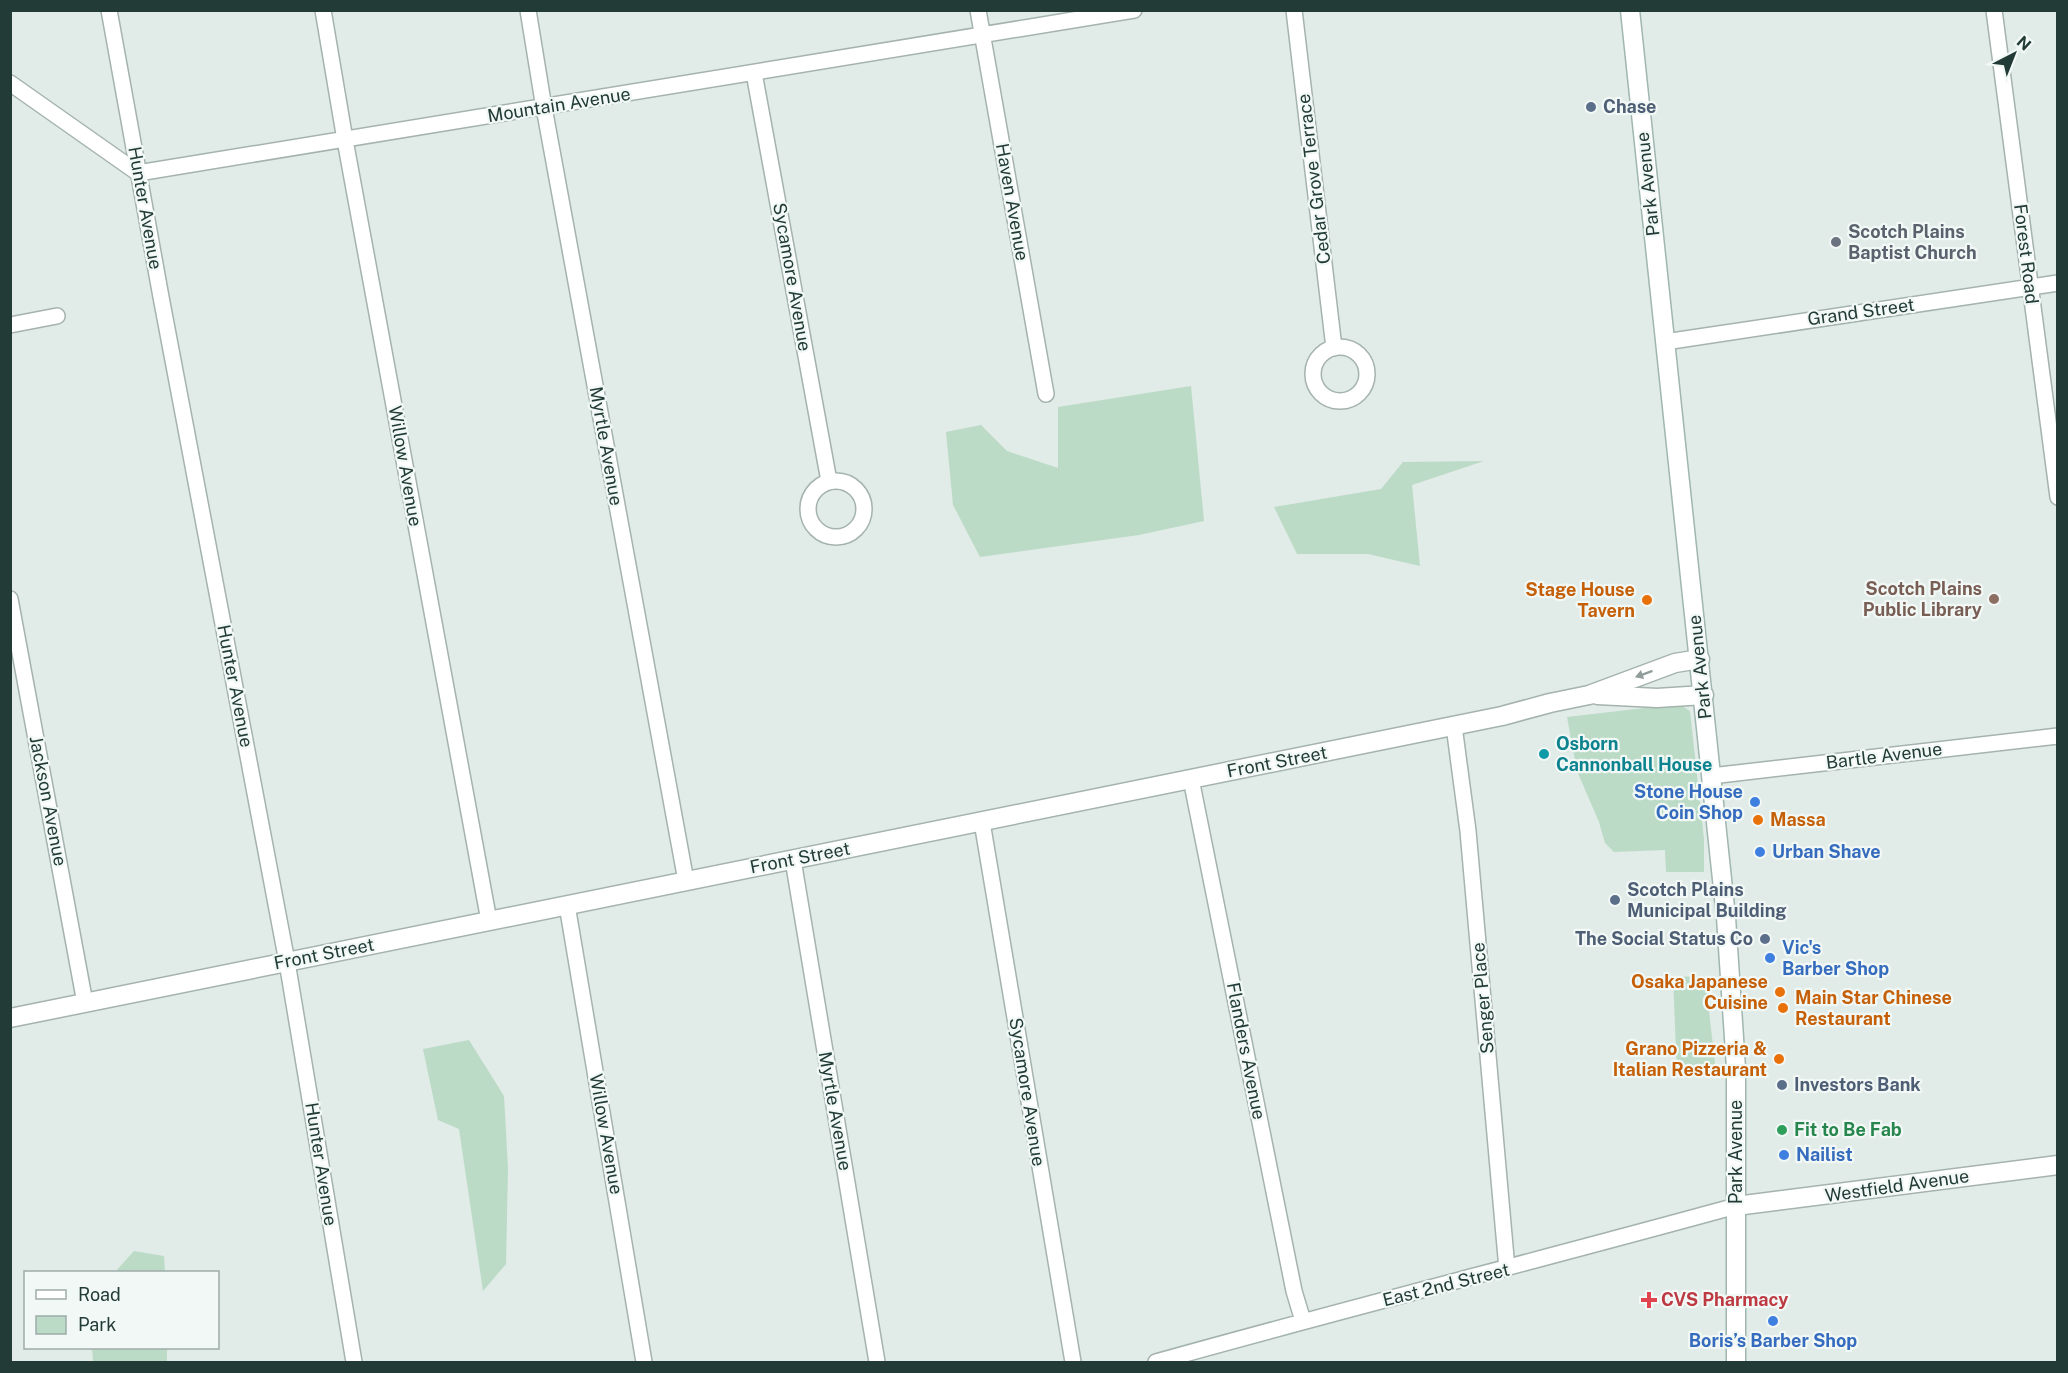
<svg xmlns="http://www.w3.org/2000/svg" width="2068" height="1373" viewBox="0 0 2068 1373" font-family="'Public Sans',sans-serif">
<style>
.green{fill:#bbdbc6}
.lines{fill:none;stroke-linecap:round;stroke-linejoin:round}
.minor-casing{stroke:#a4b3ae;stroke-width:18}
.tertiary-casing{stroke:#a4b3ae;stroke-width:21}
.secondary-casing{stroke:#a0b6b0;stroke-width:21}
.minor{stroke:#fff;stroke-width:15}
.tertiary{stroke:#fff;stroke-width:18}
.secondary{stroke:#fff;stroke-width:18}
.oneway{fill:#909d9a}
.service-dot{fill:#5c6f8a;stroke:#f1f8f5;stroke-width:2}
.worship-dot{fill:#6b7280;stroke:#f1f8f5;stroke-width:2}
.education-dot{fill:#8d6e63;stroke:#f1f8f5;stroke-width:2}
.food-dot{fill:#e8710a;stroke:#f1f8f5;stroke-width:2}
.culture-dot{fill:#0f9aa8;stroke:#f1f8f5;stroke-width:2}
.shop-dot{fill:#3f7fe0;stroke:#f1f8f5;stroke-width:2}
.leisure-dot{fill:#2e9e5b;stroke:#f1f8f5;stroke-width:2}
.health-dot{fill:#e0444e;stroke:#f1f8f5;stroke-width:2}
.labels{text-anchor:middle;stroke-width:4.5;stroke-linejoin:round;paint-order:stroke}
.street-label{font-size:18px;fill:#223b36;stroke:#f1f8f5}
.service-label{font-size:18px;font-weight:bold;fill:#4e5e75;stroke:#f1f8f5;text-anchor:start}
.worship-label{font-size:18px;font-weight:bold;fill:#5b616d;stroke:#f1f8f5;text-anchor:start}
.education-label{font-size:18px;font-weight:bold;fill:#785e54;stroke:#f1f8f5;text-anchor:end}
.food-label{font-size:18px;font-weight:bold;fill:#c56008;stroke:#f1f8f5;text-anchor:end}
.culture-label{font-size:18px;font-weight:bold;fill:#0d838f;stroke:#f1f8f5;text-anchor:start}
.shop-label{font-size:18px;font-weight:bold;fill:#366cbe;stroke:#f1f8f5;text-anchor:start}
.leisure-label{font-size:18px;font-weight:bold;fill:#27864d;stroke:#f1f8f5;text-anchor:start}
.health-label{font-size:18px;font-weight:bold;fill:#be3a42;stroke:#f1f8f5;text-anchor:start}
</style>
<rect width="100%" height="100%" fill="#e1ebe7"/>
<!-- green -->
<path class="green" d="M1191,386L1204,521L1139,535L980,557L953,505L946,432L981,425L1007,451L1058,468V407Z
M1484,461L1412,485L1420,566L1368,554H1297L1274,507L1381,489L1403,462Z
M1679,704L1690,711L1704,839V872H1666L1665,850L1614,852L1605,843L1599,822L1577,771L1567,717Z
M1705,976L1716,1072L1677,1074L1673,977Z
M469,1040L504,1096L508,1168L506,1264L483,1291L459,1129L438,1120L423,1049Z
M134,1251L164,1256L165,1272H115Z
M92,1348H167V1362H93Z"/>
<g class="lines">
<defs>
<path id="minor" d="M109,10L161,297L287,962L354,1362
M323,10L345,140L489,921
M528,10L543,102L686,881
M978,10L1046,394
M1294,10L1334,348
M1994,10L2058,497
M754,73L829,481
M10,83L138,173L1134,10
M10,325L57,316
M1665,342L2058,283
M1313 374a27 27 0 1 1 54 0a27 27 0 1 1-54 0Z
M808 509a28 28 0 1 1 56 0a28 28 0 1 1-56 0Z
M10,599L85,1003
M1454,726L1468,831L1507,1269
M1711,776L2058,736
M1191,779L1294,1291L1303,1321
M982,822L1073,1362
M793,860L877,1362
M567,905L644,1362
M1156,1362C1349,1308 1543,1259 1736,1206"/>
<path id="tertiary" d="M1597,695L1657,698L1704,695
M10,1018L1502,716L1550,703L1589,695L1675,663L1700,659
M1736,1206L2058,1165"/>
<path id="secondary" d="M1630,10L1726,917L1736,1068V1362"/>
</defs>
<!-- minor casing -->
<use href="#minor" class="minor-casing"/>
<!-- tertiary casing -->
<use href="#tertiary" class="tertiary-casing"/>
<!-- secondary casing -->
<use href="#secondary" class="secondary-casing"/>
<!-- minor -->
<use href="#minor" class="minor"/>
<!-- tertiary -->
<use href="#tertiary" class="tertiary"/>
<!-- secondary -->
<use href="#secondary" class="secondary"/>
</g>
<!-- one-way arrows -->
<defs><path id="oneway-solid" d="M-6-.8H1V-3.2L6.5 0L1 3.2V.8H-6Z" transform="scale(1.5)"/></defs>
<use class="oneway" href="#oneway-solid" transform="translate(1644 674) rotate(160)"/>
<!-- markers -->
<g class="service-dot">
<circle cx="1591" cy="107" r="6"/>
<circle cx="1615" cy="900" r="6"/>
<circle cx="1765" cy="939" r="6"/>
<circle cx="1782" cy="1085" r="6"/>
</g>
<circle class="worship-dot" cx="1836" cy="242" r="6"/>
<circle class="education-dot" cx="1994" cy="599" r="6"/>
<g class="food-dot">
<circle cx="1647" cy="600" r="6"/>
<circle cx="1758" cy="820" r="6"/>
<circle cx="1780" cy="992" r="6"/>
<circle cx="1783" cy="1008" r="6"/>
<circle cx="1779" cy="1059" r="6"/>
</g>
<circle class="culture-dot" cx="1544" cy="754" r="6"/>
<g class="shop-dot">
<circle cx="1755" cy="802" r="6"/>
<circle cx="1760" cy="852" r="6"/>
<circle cx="1770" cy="958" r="6"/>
<circle cx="1784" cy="1155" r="6"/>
<circle cx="1773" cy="1321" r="6"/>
</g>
<circle class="leisure-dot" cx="1782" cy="1130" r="6"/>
<path class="health-dot" d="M1646 1291h6v6h6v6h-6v6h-6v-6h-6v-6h6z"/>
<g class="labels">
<!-- street labels -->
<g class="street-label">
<text transform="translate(559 105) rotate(-9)" y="6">Mountain Avenue</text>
<text transform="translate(1314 179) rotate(-97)" y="6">Cedar Grove Terrace</text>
<text transform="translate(1648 184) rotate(-96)" y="6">Park Avenue</text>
<text transform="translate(1012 202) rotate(80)" y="6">Haven Avenue</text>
<text transform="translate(145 208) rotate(80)" y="6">Hunter Avenue</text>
<text transform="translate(2026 254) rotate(83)" y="6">Forest Road</text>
<text transform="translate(792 277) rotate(80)" y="6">Sycamore Avenue</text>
<text transform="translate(1861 312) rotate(-8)" y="6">Grand Street</text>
<text transform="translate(606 446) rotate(80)" y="6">Myrtle Avenue</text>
<text transform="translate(405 466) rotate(80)" y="6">Willow Avenue</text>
<text transform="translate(1700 667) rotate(-96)" y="6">Park Avenue</text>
<text transform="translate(235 686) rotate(79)" y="6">Hunter Avenue</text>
<text transform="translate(1884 756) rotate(-7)" y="6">Bartle Avenue</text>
<text transform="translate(1277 762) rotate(-11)" y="6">Front Street</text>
<text transform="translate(48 801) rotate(79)" y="6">Jackson Avenue</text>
<text transform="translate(800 858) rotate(-11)" y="6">Front Street</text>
<text transform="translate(324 954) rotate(-11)" y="6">Front Street</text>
<text transform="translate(1483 998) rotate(-95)" y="6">Senger Place</text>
<text transform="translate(1246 1051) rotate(79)" y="6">Flanders Avenue</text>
<text transform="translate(1027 1092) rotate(81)" y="6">Sycamore Avenue</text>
<text transform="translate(835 1111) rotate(80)" y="6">Myrtle Avenue</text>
<text transform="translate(606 1134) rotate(80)" y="6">Willow Avenue</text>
<text transform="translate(1736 1152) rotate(-90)" y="6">Park Avenue</text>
<text transform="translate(321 1164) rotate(81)" y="6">Hunter Avenue</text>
<text transform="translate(1897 1186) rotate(-8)" y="6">Westfield Avenue</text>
<text transform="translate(1446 1285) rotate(-14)" y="6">East 2nd Street</text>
</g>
<!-- service labels -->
<g class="service-label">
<text x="1603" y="113">Chase</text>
<text x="1627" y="896">Scotch Plains<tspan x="1627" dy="21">Municipal Building</tspan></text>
<text x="1753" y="945" text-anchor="end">The Social Status Co</text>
<text x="1794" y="1091">Investors Bank</text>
</g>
<!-- worship labels -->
<g class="worship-label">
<text x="1848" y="238">Scotch Plains<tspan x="1848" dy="21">Baptist Church</tspan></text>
</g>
<!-- education labels -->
<g class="education-label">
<text x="1982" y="595">Scotch Plains<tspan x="1982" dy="21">Public Library</tspan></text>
</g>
<!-- food labels -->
<g class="food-label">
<text x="1635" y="596">Stage House<tspan x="1635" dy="21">Tavern</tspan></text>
<text x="1770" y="826" text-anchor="start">Massa</text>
<text x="1768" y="988">Osaka Japanese<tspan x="1768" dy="21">Cuisine</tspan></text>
<text x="1795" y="1004" text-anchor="start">Main Star Chinese<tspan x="1795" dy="21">Restaurant</tspan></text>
<text x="1767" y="1055">Grano Pizzeria &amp;<tspan x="1767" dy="21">Italian Restaurant</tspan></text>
</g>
<!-- culture labels -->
<g class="culture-label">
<text x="1556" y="750">Osborn<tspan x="1556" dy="21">Cannonball House</tspan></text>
</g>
<!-- shop labels -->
<g class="shop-label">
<text x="1743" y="798" text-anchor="end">Stone House<tspan x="1743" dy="21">Coin Shop</tspan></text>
<text x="1772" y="858">Urban Shave</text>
<text x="1782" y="954">Vic's<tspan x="1782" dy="21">Barber Shop</tspan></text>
<text x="1796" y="1161">Nailist</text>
<text x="1773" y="1347" text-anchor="middle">Boris’s Barber Shop</text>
</g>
<!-- leisure labels -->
<g class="leisure-label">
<text x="1794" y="1136">Fit to Be Fab</text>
</g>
<!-- health labels -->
<g class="health-label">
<text x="1661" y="1306">CVS Pharmacy</text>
</g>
</g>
<!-- border -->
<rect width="2068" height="1373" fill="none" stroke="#223b36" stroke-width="24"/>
<!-- legend -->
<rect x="24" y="1271" width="195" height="78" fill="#f1f8f5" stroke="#9eaca9" stroke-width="1.5"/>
<rect x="36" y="1290" width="30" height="9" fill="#ffffff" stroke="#9eaca9" stroke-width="1.5"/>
<text x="78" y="1301" font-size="18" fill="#223b36">Road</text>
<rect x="36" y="1316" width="30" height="18" fill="#bbdbc6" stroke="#9eaca9" stroke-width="1.5"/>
<text x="78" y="1331" font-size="18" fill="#223b36">Park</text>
<!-- north arrow -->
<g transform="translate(2014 54) rotate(42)" stroke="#f1f8f5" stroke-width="4.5" paint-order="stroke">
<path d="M0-4.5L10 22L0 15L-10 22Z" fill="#223b36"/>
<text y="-9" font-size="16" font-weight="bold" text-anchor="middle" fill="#223b36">N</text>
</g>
</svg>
